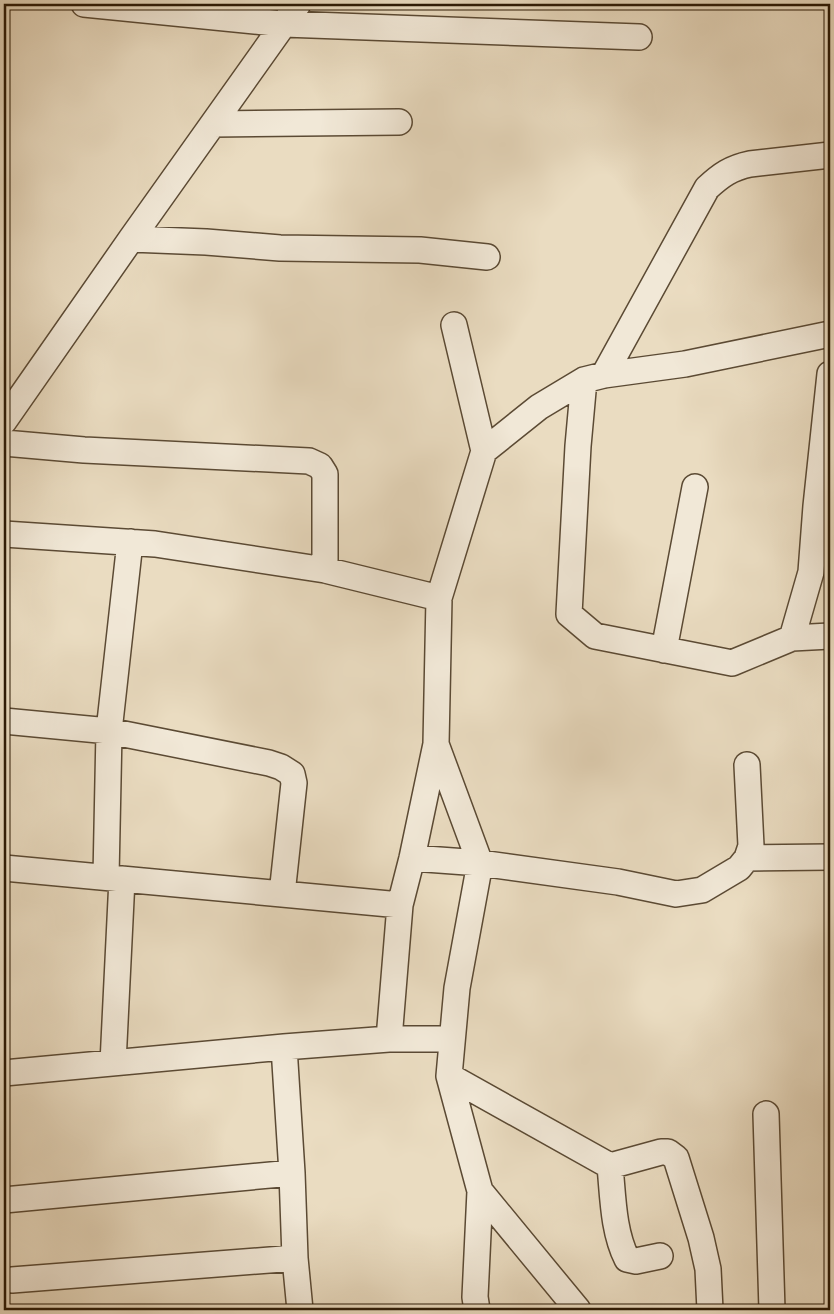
<svg xmlns="http://www.w3.org/2000/svg" width="834" height="1314" viewBox="0 0 834 1314" font-family="Alegreya,serif">
<style>
.lines{fill:none;stroke-linecap:round;stroke-linejoin:round}
.minor-casing{stroke:#5b4a34;stroke-width:28}
.minor{stroke:#f1e8d7;stroke-width:25}
</style>
<rect width="100%" height="100%" fill="#eadcc1"/>
<filter id="stains"><feTurbulence type="fractalNoise" baseFrequency=".004" numOctaves="4"/><feColorMatrix values="0 0 0 0 .2 0 0 0 0 .09 0 0 0 0 .02 0 0 0 .5 -.17"/></filter>
<radialGradient id="worn" r=".72"><stop offset=".6" stop-color="#630" stop-opacity="0"/><stop offset="1" stop-color="#630" stop-opacity=".3"/></radialGradient>
<g class="lines">
<defs>
<path id="minor" d="M84,4L284,24L639,37
M213,124L399,122
M131,239L206,242L280,248L420,250L487,257
M454,325L484,451
M604,375L707,188C721,175 731,168 750,164L830,155
M584,380L578,446L569,614L595,636L732,663L792,638L830,636
M4,421L131,239L298,4
M4,443L84,450L309,461L320,466L325,474V570
M4,534L155,544L325,570L439,598
M792,638L811,572L816,506L830,374
M664,650L695,487
M4,721L109,731L269,763L281,767L292,774L294,783L282,894
M436,744L480,863L457,988L449,1076L480,1191L578,1310
M412,858L480,863L618,882L676,894L702,890L739,868L747,858L751,846L747,765
M747,858L830,857
M4,868L400,905
M106,877L109,731L130,542
M389,1039L400,905L412,858L436,744L439,598L484,451L539,407L584,380L604,375L685,364L830,334
M284,1047L292,1173L295,1258L300,1310
M113,1063L122,879
M4,1073L284,1047L389,1039H452
M449,1076L610,1166L661,1152H668L676,1158L701,1238L708,1269L710,1310
M766,1114L772,1310
M610,1166C613,1197 613,1231 627,1259L636,1261L660,1256
M4,1200L292,1173
M12,1280L295,1258
M477,1310L475,1297L480,1191"/>
</defs>
<!-- minor casing -->
<use href="#minor" class="minor-casing"/>
<!-- minor -->
<use href="#minor" class="minor"/>
</g>
<!-- margin -->
<rect width="834" height="1314" fill="none" stroke="#eadcc1" stroke-width="20"/>
<rect x="5" y="5" width="824" height="1304" fill="none" stroke="#2b1905" stroke-width="2.5"/>
<rect x="10" y="10" width="814" height="1294" fill="none" stroke="#2b1905"/>
<rect width="100%" height="100%" filter="url(#stains)"/>
<rect width="100%" height="100%" fill="url(#worn)"/>
</svg>
